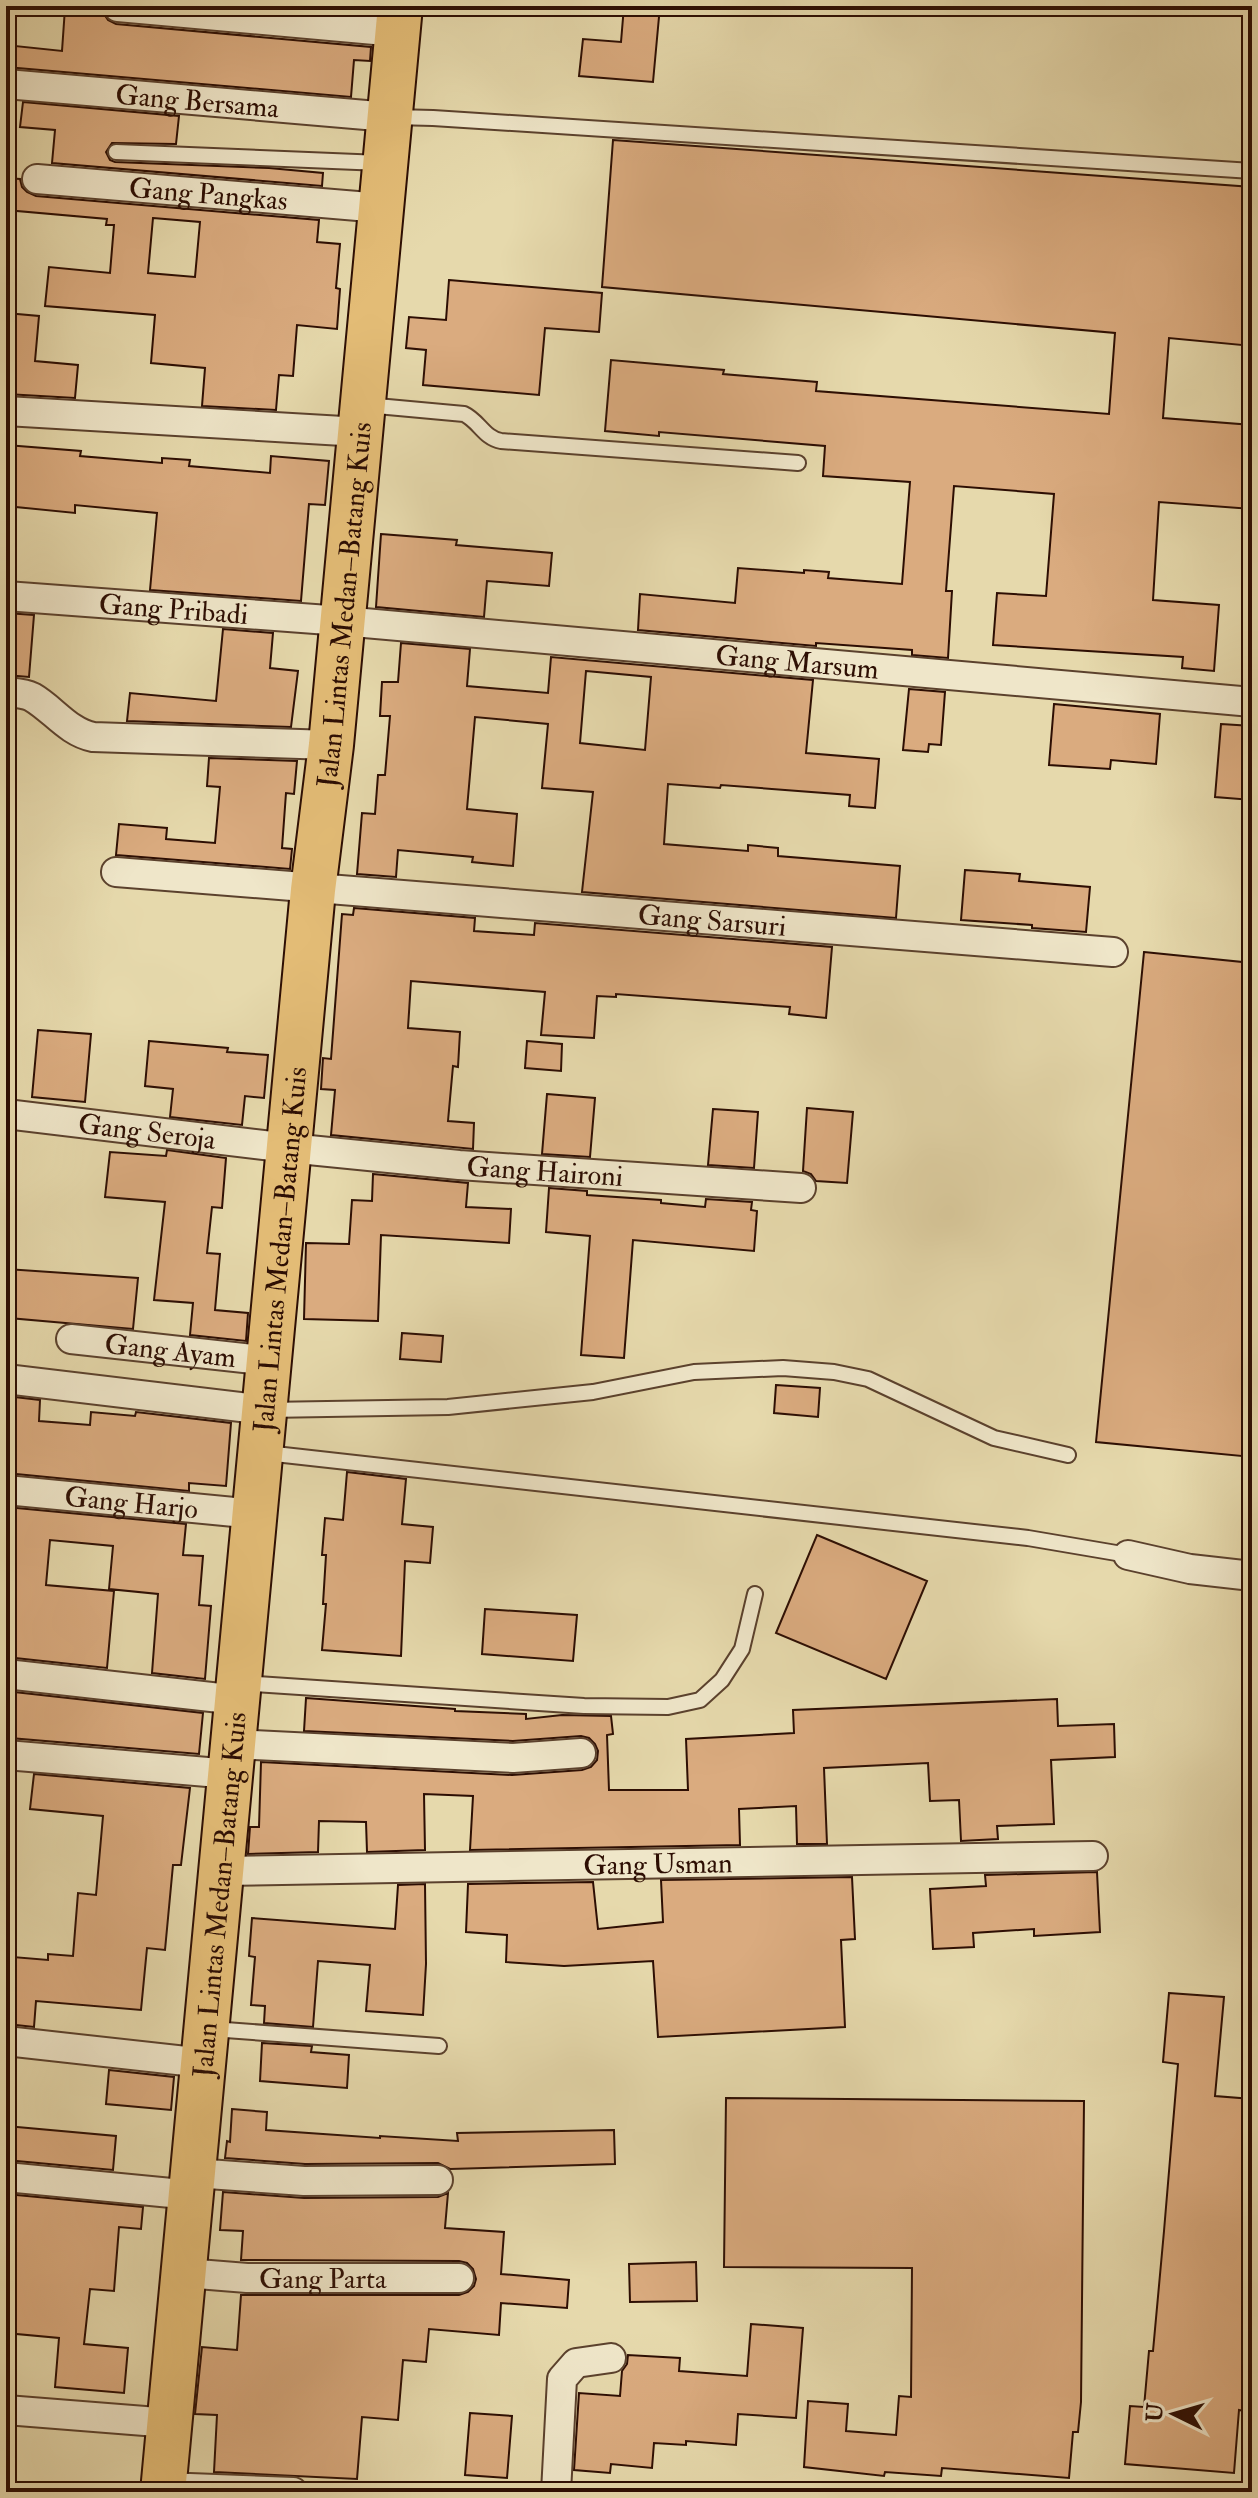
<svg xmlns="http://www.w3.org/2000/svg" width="1258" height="2498" viewBox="0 0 1258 2498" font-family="'IM FELL Double Pica',serif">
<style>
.building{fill:#daab7f;stroke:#2d0e03;stroke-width:2;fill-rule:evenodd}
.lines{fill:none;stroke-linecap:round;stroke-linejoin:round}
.service-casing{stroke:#5b412d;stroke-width:18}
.minor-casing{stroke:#5b412d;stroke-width:32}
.trunk-casing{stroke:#2d0e03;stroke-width:48}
.service{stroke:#efe6c9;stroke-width:14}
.minor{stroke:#efe6c9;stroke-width:28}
.trunk{stroke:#e3bc76;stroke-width:44}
.labels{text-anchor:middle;stroke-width:6;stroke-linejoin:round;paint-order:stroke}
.street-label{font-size:28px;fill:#2d0e03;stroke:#efe6c9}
</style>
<rect width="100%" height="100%" fill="#e6d9ac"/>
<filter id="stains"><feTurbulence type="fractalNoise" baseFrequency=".0025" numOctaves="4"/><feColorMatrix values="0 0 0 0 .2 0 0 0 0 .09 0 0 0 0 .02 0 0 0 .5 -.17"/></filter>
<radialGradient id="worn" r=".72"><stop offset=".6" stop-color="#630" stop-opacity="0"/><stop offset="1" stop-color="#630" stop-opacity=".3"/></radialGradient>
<!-- building -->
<path class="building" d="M297,6H372L371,13Z
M624,6H660L653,82L579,76L583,39L621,42Z
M65,8L102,11L108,20L116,24L371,47L370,61L354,60L351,97L6,67V45L62,51Z
M23,102L179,116L176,144L112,143L106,152L110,160L115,162L269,168L323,173L322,186L52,163L55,130L20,127Z
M613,140L1252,187V346L1169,338L1163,418L1252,425V509L1159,502L1153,600L1219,605L1214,671L1182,668L1183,657L993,645L997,593L1046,596L1054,494L954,486L946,591H952L948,658L912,655V650L816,643V646L638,630L640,594L735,603L738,568L804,573V570L829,572L828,578L902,584L910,482L823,476L825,446L659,432V436L605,431L611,360L724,370L723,374L817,382L816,391L1109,414L1115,333L602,287Z
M6,178L20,179L22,187L27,192L36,196L319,220L317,242L340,244L336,288L340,289L337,329L297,325L293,376L279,375L276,410L202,406L205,368L151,363L155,315L45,306L49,267L110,273L114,225H106L107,219L6,210ZM153,218L200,222L195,277L148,273Z
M449,280L602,293L599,332L545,328L539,395L423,385L426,350L406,348L409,317L446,320Z
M6,313L39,316L35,361L78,365L75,398L6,394Z
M6,445L81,451L80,456L162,463V458L190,460L189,466L270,473L271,456L329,461L325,505L309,504L301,601L150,590L157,513L75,505V513L6,506Z
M381,534L457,540L456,545L552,553L549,586L487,581L484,617L376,607Z
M6,613L34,615L29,677L6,675Z
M223,629L273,633L270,668L298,671L291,727L127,721L130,693L216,701Z
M401,643L470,649L467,686L548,693L551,657L813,680L806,753L879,759L875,808L849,806L850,795L721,785L720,788L668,784L664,844L748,851V845L778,848V856L900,866L896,918L582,892L593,792L542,788L548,724L475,717L467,809L517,814L513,866L472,862L473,857L398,850L396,877L357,874L362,813L375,814L378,775H385L390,716H380L382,682H398ZM586,671L651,677L645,750L580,743Z
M909,689L945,692L941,745L929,744L928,752L903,750Z
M1054,704L1160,714L1156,764L1111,760L1110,769L1049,765Z
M1221,724L1252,726V800L1215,797Z
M209,758L297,761L294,794L286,793L282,848L292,849L290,869L116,855L119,824L167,828L166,839L215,843L220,787L207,786Z
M965,870L1020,874L1019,881L1090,887L1086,932L1032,928V925L961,920Z
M354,908L475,918L474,931L534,935L535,923L832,947L826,1018L789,1014L790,1007L616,994V997L597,996L594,1038L541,1035L545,992L411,981L408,1028L460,1032L458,1067L453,1066L448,1121L474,1123L473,1149L331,1135L335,1090L321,1089L323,1058L331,1059L342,914L353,915Z
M1144,952L1252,963V1457L1096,1442Z
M38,1030L91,1034L85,1102L32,1097Z
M149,1041L228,1048L227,1052L268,1055L264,1098L245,1096L242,1125L170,1117L173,1089L145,1086Z
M527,1041L562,1044L561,1071L525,1068Z
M547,1094L595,1098L590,1157L542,1154Z
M807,1108L853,1112L847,1183L816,1181L811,1174L803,1171Z
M713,1109L758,1112L754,1168L708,1165Z
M167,1150L226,1158L222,1208L212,1207L207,1253L220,1254L215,1310L248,1313L246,1341L190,1335L193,1303L154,1300L165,1202L105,1197L110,1152L166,1156Z
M373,1174L468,1183L466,1207L511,1209L509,1243L381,1235L378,1321L304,1319L306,1243L349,1244L352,1200L372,1201Z
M549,1188L587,1191V1195L661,1200V1203L705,1207L706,1199L752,1202L751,1210L757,1211L754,1251L633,1240L624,1358L581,1355L590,1236L546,1232Z
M6,1269L138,1278L133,1329L9,1318L11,1294L6,1293Z
M402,1333L443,1336L441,1362L400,1359Z
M776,1385L820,1388L818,1417L774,1413Z
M6,1396L40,1400L39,1421L90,1425L91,1412L135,1416L136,1412L231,1423L226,1486L189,1483V1491L6,1473Z
M347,1472L406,1479L402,1524L433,1527L430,1563L405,1561L401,1656L322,1650L326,1604H323L326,1555H322L325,1518L343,1520Z
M6,1507L186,1524L183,1555L203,1556L199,1605L211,1606L205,1679L152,1673L158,1594L109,1589L113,1546L50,1540L46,1585L114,1591L107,1668L6,1657Z
M817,1535L927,1581L886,1679L776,1633Z
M485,1609L577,1615L573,1661L482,1654Z
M14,1692L203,1713L199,1754L10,1738Z
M306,1698L455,1709V1711L526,1714V1719L562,1715L611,1716L613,1734L607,1735L609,1790H688L686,1739L794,1733L793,1710L1057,1699L1058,1726L1114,1724L1115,1757L1051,1760L1054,1824L997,1826L998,1839L961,1841L959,1800L930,1801L928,1763L824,1768L827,1844H797L796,1806L739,1809L740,1845L470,1850L473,1796L424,1794L425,1850L367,1852L366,1822L319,1821L318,1852L248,1854L250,1827H259L261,1762L512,1775L582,1770L591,1767L597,1760L598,1751L595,1744L589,1738L581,1736L513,1741L304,1731Z
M34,1774L190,1788L181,1865H173L165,1950L147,1948L141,2010L36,2001L34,2027L7,2024L13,1957L48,1960V1954L73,1956L78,1893L96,1895L103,1816L30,1809Z
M1097,1872L1100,1932L1034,1936V1929L973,1933L974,1947L933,1949L930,1889L986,1886L985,1875Z
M852,1877L855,1939L841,1940L845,2027L658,2037L653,1961L564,1966L506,1962L507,1935L466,1932L468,1884L593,1882L598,1929L663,1922L661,1880Z
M425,1884L426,1964L423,2015L366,2011L370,1965L318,1961L313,2027L264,2023L265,2006L251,2005L255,1957L249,1956L252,1918L395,1929L398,1885Z
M1169,1993L1224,1997L1215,2096L1252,2099V2330L1244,2411L1239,2410L1234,2473L1125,2464L1130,2406L1144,2407L1149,2351H1153L1164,2231L1178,2064L1163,2062Z
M262,2043L312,2046L311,2052L349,2055L347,2088L260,2081Z
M109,2070L174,2077L171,2110L106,2104Z
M726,2098L1084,2101L1081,2402L1078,2432H1073L1069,2478L942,2468L941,2476L885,2472L884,2476L804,2467L808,2401L848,2404L846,2431L896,2435L899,2396L911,2397L912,2268L724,2267Z
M232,2109L267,2112L266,2130L380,2138V2136L458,2141L457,2133L614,2130L615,2164L450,2169L438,2163L305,2164L225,2158L227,2141L230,2142Z
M6,2126L116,2136L113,2170L6,2160Z
M223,2192L304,2198L438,2197L448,2193L445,2228L504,2232L501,2274L569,2280L567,2308L501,2303L499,2335L429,2329L426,2362L403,2360L398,2420L362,2417L357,2479L214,2472L217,2415L195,2414L202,2347L237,2350L241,2295H459L468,2292L474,2286L476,2279L473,2269L467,2263L459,2261L241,2260L243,2231L220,2230Z
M6,2194L143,2207L141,2229L119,2227L114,2291L90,2289L84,2344L128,2348L124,2393L55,2387L59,2338L6,2333Z
M696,2262L697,2301L630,2302L629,2264Z
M751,2324L803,2328L796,2418L738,2414L736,2445L686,2441V2445L654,2443L652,2468L611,2464L610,2473L574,2470L579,2393L620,2396L622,2371L627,2364L628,2355L680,2358L679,2371L747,2376Z
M470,2413L512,2416L507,2478L465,2475Z"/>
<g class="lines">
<defs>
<path id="service" d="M394,117L433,118L1252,171
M116,152L381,163
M366,405L464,414C479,421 484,438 501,441L798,463
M267,1410L448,1407L593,1392L694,1372L783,1368L834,1372L868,1379L994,1438L1068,1455
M266,1453L1028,1538L1128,1555
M241,1683L584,1706L668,1707L700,1700L722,1680L742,1649L755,1594
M212,2029L439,2046"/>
<g id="minor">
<path d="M118,7L397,32"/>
<path id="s1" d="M6,84L389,117"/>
<path id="s2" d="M37,179L381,208"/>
<path d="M6,411L360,432"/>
<path id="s3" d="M6,596L342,621L1252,702"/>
<path d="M6,692C15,693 24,693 32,697C53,709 68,732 93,737L331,745"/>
<path id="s4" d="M116,872L1113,952"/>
<path id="s5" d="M6,1114L289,1148L459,1165L801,1188"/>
<path id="s6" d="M71,1339L270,1361"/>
<path d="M6,1379L265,1410"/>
<path id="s7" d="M6,1490L255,1514"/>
<path d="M1128,1555L1190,1569L1252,1576"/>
<path d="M6,1674L238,1700"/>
<path d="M233,1744L513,1758L581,1753"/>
<path d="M6,1755L231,1774"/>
<path id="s8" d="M222,1871L1093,1856"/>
<path d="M6,2041L204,2063"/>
<path d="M194,2173L304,2181L438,2180"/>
<path d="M6,2177L192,2195"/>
<path id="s9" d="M185,2273L247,2278H459"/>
<path d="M6,2410L170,2423"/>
<path d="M163,2487L293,2492"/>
<path d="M556,2492L562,2379L576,2363L611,2358"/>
</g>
<g id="trunk">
<path id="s10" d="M163,2492L313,890L331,745L400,6"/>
</g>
</defs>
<!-- service casing -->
<use href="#service" class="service-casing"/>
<!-- minor casing -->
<use href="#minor" class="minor-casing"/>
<!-- trunk casing -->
<use href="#trunk" class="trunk-casing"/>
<!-- service -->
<use href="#service" class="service"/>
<!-- minor -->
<use href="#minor" class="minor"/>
<!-- trunk -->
<use href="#trunk" class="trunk"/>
</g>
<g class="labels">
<!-- street labels -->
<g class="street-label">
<text dy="10" stroke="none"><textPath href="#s1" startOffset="192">Gang Bersama</textPath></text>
<text dy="10" stroke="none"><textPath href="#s2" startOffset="172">Gang Pangkas</textPath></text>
<text dy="10" stroke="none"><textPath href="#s10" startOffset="1896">Jalan Lintas Medan–Batang Kuis</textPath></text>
<text dy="10" stroke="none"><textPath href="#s3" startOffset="168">Gang Pribadi</textPath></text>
<text dy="10" stroke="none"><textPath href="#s3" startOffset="794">Gang Marsum</textPath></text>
<text dy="10" stroke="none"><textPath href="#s4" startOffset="598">Gang Sarsuri</textPath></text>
<text dy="10" stroke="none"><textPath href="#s5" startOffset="142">Gang Seroja</textPath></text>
<text dy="10" stroke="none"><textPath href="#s5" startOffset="542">Gang Haironi</textPath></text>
<text dy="10" stroke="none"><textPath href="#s10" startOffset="1248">Jalan Lintas Medan–Batang Kuis</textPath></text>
<text dy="10" stroke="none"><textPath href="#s6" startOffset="100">Gang Ayam</textPath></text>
<text dy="10" stroke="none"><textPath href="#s7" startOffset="126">Gang Harjo</textPath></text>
<text dy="10" stroke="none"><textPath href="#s8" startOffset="436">Gang Usman</textPath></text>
<text dy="10" stroke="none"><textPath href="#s10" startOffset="600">Jalan Lintas Medan–Batang Kuis</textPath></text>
<text dy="10" stroke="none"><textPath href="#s9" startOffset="138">Gang Parta</textPath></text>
</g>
</g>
<!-- margin -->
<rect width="1258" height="2498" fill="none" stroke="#e6d9ac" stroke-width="32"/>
<rect x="8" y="8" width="1242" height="2482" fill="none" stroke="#2d0e03" stroke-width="4"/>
<rect x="16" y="16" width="1226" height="2466" fill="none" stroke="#2d0e03" stroke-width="2"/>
<!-- north arrow -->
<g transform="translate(1174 2414) rotate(275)" stroke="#efe6c9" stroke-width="6" paint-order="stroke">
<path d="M0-6L14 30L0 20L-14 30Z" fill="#2d0e03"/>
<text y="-12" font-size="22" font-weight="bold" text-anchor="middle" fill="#2d0e03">U</text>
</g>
<rect width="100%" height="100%" filter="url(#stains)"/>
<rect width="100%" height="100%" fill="url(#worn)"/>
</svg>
